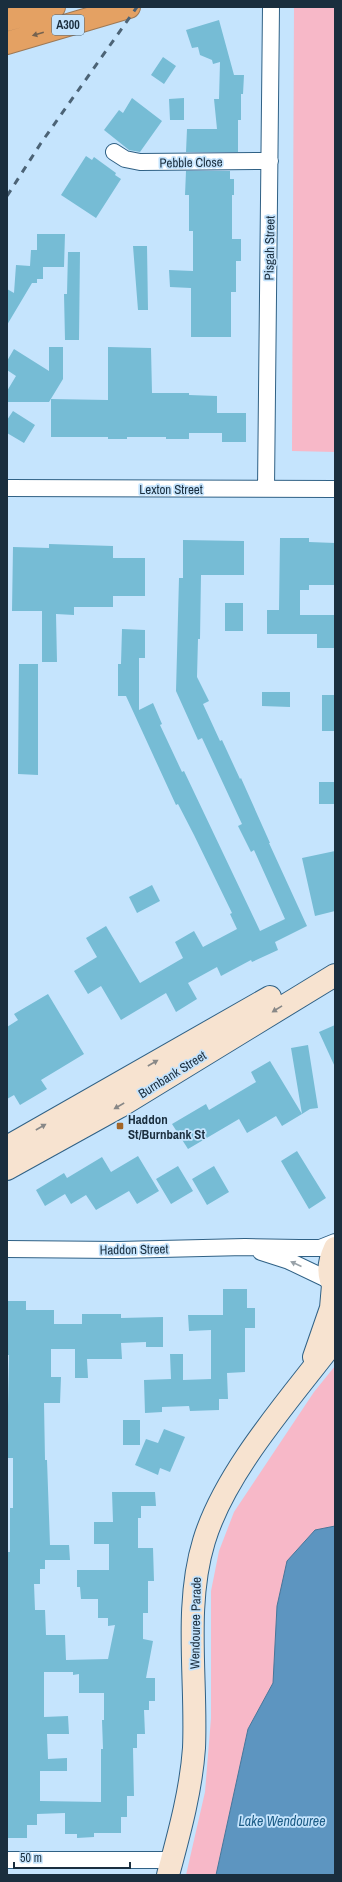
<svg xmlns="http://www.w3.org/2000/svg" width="342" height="1882" viewBox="0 0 342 1882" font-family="'Archivo Narrow',sans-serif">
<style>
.green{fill:#f7b8c8}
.water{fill:#5d95c0;stroke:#497699}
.building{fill:#76bcd5;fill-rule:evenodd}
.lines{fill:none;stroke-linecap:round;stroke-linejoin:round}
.street-casing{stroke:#306185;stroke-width:18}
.secondary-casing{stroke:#306185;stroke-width:24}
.highway-casing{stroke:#9d7956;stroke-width:24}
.street{stroke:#fff;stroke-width:16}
.secondary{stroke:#f7e3d0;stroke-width:22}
.highway{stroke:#e4a163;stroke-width:22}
.rail{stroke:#4c6376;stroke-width:3;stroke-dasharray:7 7;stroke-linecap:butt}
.oneway{fill:#75624f}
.oneway2{fill:#888887}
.oneway3{fill:#98a1a8}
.poi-dot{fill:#a26528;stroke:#c5e4fd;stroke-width:1.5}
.labels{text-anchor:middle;stroke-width:3.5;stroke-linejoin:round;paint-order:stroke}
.shield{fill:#c5e4fd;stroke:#4d6577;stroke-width:1}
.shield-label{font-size:12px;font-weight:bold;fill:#1a2e3e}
.street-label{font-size:13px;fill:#1a2e3e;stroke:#c5e4fd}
.poi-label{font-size:13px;font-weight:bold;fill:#1a2e3e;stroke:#c5e4fd;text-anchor:start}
.water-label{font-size:14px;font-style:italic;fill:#1c5c86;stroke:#c5e4fd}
</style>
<rect width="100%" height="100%" fill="#c5e4fd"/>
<!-- green -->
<path class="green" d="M294,7H335V452L292,451Z
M335,1366V1526L315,1530L277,1606L273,1683L248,1729L216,1875H186L205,1792L211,1718V1591L219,1551L234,1512L314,1392Z"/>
<!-- water -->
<path class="water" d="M335,1526V1875H216L248,1729L273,1683L277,1606L287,1561L315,1530Z"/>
<!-- building -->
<path class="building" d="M219,20L234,75H244L243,94H241V120H238V152H186L187,129H217L214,99H219L220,62L213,64L212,60L200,55L198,47L192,48L186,30Z
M163,57L176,66L164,84L151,75Z
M132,98L162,121L140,152L129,150L104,130L119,110L123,113Z
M184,98V120H170L169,99Z
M86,156L92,160L94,157L116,173L115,175L121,179L96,218L61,195Z
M186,171H230V179H234V195H232V239H241V261H236V292H231V337H191V288L170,287L169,270L193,271V231H189V195H185Z
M37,234H65L64,267H43V279H37V283H32L7,325V289L14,293L16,265L30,266L31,250H37Z
M133,246H147L148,310H138Z
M68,252H80L79,340H65L64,294H67Z
M49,347H63V379L49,402H7V391L16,376L7,370V361L14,349L49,371Z
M108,347L151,348L152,393H189V395L217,396V413H246V442H222V433H189V439H166V437H127V439H108V437H51V399L108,400Z
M13,411L35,425L24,443L7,433V420Z
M280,538H309V542L335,543V585H309V590H300V615H335V648H317V634H267V610H279Z
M183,540L244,541V575H201L200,639H198L197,677L209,701L203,704L220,741L222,740L240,779L241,778L270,843H269L307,926L275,942L278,950L252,962L251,960L221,976L217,967L188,983L197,999L176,1012L166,993L121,1020L101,986L88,994L74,971L97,957L86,938L106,926L140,983L183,958L175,942L194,931L203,947L237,929L230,914L232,913L194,835L178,804L176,805L126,696H118V664H121L122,629L145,630V658H139V710L153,703L162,724L160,725L182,772L184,771L260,931L285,919L254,850L251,852L238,826L242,824L202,738L198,740L176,691L179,578H183Z
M49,544L113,546V558H145V596H113V607H74V615L56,614L57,662H42V611H12L13,547L49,548Z
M225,603H243V631H225Z
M19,664H38V775L18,774Z
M262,692H290V707L262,706Z
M322,695H335V731H322Z
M319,782H335V804H319Z
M335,851V911L315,916L302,858Z
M152,885L160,901L137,913L129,897Z
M48,994L84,1054L41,1080L47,1089L20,1105L14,1095L7,1099V1027L18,1020L14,1014Z
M335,1025V1067L319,1032Z
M308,1045L318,1108L310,1109L302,1114L291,1048Z
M270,1061L302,1114L282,1126L276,1116L247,1133L239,1119L188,1149L172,1124L206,1104L209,1110L256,1082L251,1072Z
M297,1151L326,1198L309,1209L281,1161Z
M138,1156L159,1191L137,1204L129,1191L96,1210L86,1195L71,1204L65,1194L45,1206L36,1190L64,1173L67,1178L102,1157L111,1172Z
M178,1166L193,1191L171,1204L156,1179Z
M214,1166L229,1192L207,1205L192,1179Z
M223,1289H247V1308H255V1328H245V1372L227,1373L228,1399H219V1410L190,1411L189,1406L162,1407V1412L145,1413L144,1380L171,1379L170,1354H183V1380L211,1379V1330L189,1331L188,1315H223Z
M7,1301H26V1310H54V1324H82V1314H121V1318L163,1317V1347H146V1342L121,1343L122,1359H87L88,1378H75V1349H51V1377H61L60,1403H44L45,1460H47L50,1545H69L70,1560H45V1569H40V1584H34L35,1610H45L46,1635H65L66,1660L108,1659L115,1625L108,1626V1618H98V1599H81L80,1587H77V1570H109V1544H94V1522H113L112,1492H155L156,1506H141V1518H138V1548H153L154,1581H148V1613H143V1639L153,1641L146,1678H155V1701H149V1710H144L145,1734H137V1748H133L134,1796H127V1817H121V1833H94V1837L77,1838V1834H65V1813L37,1814V1825H27V1838H7V1552H10V1508H13V1458H7L9,1355H7ZM44,1672H73V1675L79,1674V1693H104V1720H102L103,1749H101V1802L40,1801V1771H67V1758L48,1759L47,1734H69L68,1716L44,1717Z
M123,1420H140V1445H123Z
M164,1429L185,1437L170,1472L160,1468L158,1475L135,1465L146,1439L158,1443Z"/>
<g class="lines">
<defs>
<path id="street" d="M114,152L125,159L140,162L270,161
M7,488L335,489
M266,489L271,7
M7,1249L118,1250L245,1247L299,1248H320L335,1242
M261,1252L289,1261L331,1281
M7,1860H172"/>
<path id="secondary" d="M7,1147L270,997
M7,1169L119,1107L335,975
M335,1248C329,1261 326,1275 335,1288
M314,1357L331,1308L333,1285
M168,1875C179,1834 191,1791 194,1748C197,1680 184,1606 204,1541C225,1471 291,1398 335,1340"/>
<path id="highway" d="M7,20L54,7
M7,43L129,7"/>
</defs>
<!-- street casing -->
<use href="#street" class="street-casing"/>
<!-- secondary casing -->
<use href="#secondary" class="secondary-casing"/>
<!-- highway casing -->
<use href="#highway" class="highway-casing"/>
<!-- street -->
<use href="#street" class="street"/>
<!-- secondary -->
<use href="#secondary" class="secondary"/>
<!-- highway -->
<use href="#highway" class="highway"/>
<!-- rail -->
<path class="rail" d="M7,196L41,143L137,7"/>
</g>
<!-- one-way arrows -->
<defs><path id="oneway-solid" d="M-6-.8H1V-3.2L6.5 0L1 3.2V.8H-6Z"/></defs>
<use class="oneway" href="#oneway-solid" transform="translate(38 34) rotate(164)"/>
<g class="oneway2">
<use href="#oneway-solid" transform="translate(277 1009) rotate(148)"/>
<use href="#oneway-solid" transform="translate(153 1063) rotate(-30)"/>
<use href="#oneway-solid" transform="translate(119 1106) rotate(150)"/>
<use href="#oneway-solid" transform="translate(41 1127) rotate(-30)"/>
</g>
<use class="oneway3" href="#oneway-solid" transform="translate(296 1264) rotate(-156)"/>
<!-- markers -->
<rect class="poi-dot" x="116" y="1122" width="8" height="8" rx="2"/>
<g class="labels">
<!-- shield labels -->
<rect class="shield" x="52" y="15" width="32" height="20" rx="3"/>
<g class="shield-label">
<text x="68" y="29">A300</text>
</g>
<!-- street labels -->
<g class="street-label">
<text transform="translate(191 162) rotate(-1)" y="5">Pebble Close</text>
<text transform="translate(269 248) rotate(-89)" y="5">Pisgah Street</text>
<text x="171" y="494">Lexton Street</text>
<text transform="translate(172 1074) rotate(-32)" y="5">Burnbank Street</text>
<text transform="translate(134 1249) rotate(-1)" y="5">Haddon Street</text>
<text transform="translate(195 1623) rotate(-89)" y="5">Wendouree Parade</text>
</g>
<!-- poi labels -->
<g class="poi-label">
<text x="128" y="1124">Haddon<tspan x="128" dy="15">St/Burnbank St</tspan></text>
</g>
<!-- water labels -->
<g class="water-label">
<text x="282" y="1826">Lake Wendouree</text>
</g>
</g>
<!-- border -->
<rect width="342" height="1882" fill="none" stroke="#1a2e3e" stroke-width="16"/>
<!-- scale -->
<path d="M14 1862v6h116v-6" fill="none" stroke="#1a2e3e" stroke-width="2"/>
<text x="20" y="1862" font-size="12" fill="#1a2e3e" stroke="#c5e4fd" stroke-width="3" paint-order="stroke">50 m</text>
</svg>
